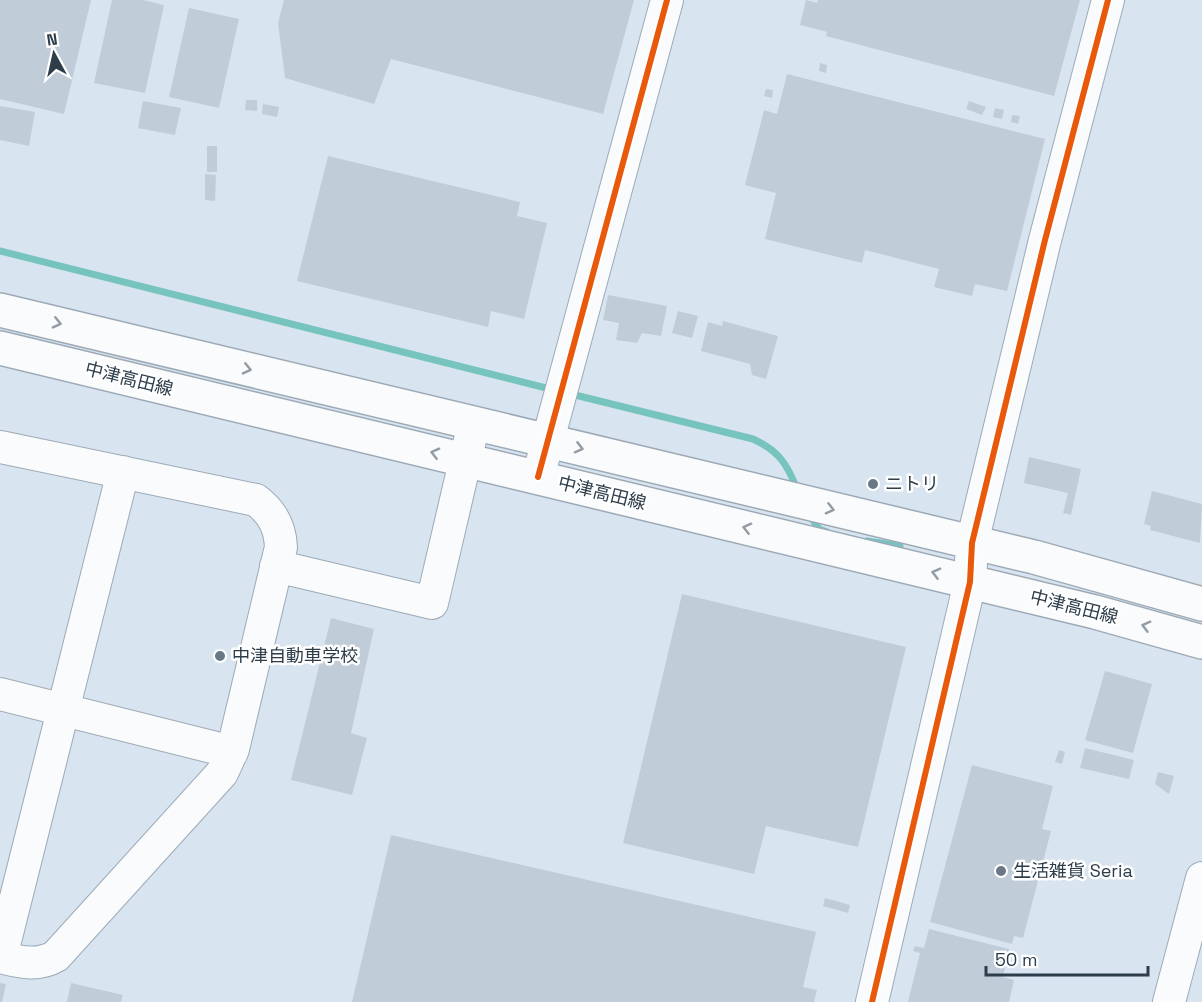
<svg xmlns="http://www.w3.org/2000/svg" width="1202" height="1002" viewBox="0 0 1202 1002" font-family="'Space Grotesk','Noto Sans JP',sans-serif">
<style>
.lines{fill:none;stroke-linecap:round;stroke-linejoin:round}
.stream{stroke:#77c3bd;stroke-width:7}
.building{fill:#c0cdd8}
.minor-casing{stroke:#9daab5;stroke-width:34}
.major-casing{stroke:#9daab5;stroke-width:36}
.minor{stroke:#f9fbfd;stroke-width:32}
.major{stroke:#f9fbfd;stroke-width:33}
.cycleway-casing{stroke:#fff;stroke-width:10}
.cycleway{stroke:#e8590c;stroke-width:6}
.oneway{stroke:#939ca4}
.poi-dot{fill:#697884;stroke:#fff;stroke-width:2}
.labels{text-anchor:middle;stroke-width:5;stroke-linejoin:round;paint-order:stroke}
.street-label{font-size:18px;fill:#2d3d4a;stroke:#fff}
.poi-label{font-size:18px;fill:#2d3d4a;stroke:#fff;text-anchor:start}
</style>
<rect width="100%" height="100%" fill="#d8e5f0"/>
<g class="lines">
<!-- stream -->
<path class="stream" d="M0,251L554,390
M567,393L753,439C779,451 787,464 797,489
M808,513L819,529L827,532
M867,541L900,546"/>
</g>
<!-- building -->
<path class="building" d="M0,0H91L64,114L0,99Z
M112,0H143L164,5L145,93L94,83Z
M284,0H634L603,114L391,59L374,104L285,78L278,23Z
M806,0L817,3L818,0H1080L1054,96L826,36L827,32L800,25Z
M189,8L239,19L219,108L169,97Z
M820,63L827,65L826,73L819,71Z
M787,74L1045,139L1007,291L975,284L972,296L934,287L939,269L865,250L862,263L765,239L776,193L745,185L764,110L777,114Z
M766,89L773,90L772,98L764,96Z
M246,100H257V111L245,110Z
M143,101L181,108L175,135L138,128Z
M969,101L986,107L982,115L966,109Z
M263,104L279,107L277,117L262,114Z
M0,106L35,112L29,146L0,140Z
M995,108L1004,110L1002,119L993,117Z
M1012,115L1020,116L1018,124L1011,122Z
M207,146H217V172H207Z
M328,156L520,202L517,216L547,223L524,319L491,311L488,327L297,281Z
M205,174L216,175L215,201L205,200Z
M608,295L667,306L661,336L642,333L637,343L616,340L619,323L603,320Z
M678,311L698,316L692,338L672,333Z
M723,321L778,336L766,379L752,375L750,364L701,351L708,322L722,326Z
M1029,457L1081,469L1071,515L1063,513L1068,493L1024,483Z
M1152,491L1202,504L1200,543L1150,530L1151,526L1144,524Z
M682,594L906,647L858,847L766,826L754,874L623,843Z
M331,618L374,629L351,733L367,738L352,795L291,780Z
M1105,671L1152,684L1133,753L1085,740Z
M1085,748L1134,760L1129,779L1080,768Z
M1059,750L1065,752L1062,764L1055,762Z
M972,765L1053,786L1042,829L1051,831L1023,938L1014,936L1012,944L930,922Z
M1158,772L1174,776L1169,794L1155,784Z
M391,835L816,932L803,987L817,990L814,1002H352Z
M825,898L850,905L848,913L823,906Z
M929,929L1009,949L1003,977L1014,980L1009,1002H908L920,953L913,951L915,946L924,948Z
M0,983L6,984L2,1002H0Z
M71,983L123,995L121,1002H67Z"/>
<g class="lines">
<defs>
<path id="minor" d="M0,447L256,500C272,512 280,526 281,547L233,749L222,773L56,956C37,967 20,962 0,957
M538,477L667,0
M276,566L432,603L474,423
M0,694L232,752
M1,957L123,472
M872,1002L970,582L972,543L1045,240L1108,0
M1169,1002L1202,878"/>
<path id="major" d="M0,310L1034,557L1202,604
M0,348L1095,612L1202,642"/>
</defs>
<!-- minor casing -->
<use href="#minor" class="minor-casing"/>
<!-- major casing -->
<use href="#major" class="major-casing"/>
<!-- minor -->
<use href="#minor" class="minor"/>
<!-- major -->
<use href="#major" class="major"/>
<defs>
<path id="cycleway" d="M538,477L667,0
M872,1002L970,582L972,543L1045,240L1108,0"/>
</defs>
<!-- cycleway casing -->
<use href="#cycleway" class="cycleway-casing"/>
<!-- cycleway -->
<use href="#cycleway" class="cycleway"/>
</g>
<!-- one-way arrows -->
<defs><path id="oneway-chevron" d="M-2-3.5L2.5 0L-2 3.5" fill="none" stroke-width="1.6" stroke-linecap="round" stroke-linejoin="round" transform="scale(1.5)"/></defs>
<g class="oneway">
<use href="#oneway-chevron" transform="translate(57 323) rotate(13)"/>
<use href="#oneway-chevron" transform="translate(247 369) rotate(13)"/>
<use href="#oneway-chevron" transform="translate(579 448) rotate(14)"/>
<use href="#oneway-chevron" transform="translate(435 453) rotate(-166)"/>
<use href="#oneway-chevron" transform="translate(830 509) rotate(14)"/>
<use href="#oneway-chevron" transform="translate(747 528) rotate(-166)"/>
<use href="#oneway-chevron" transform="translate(936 573) rotate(-166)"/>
<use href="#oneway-chevron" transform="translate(1146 626) rotate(-165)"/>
</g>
<!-- markers -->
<g class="poi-dot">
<circle cx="873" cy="484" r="6"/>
<circle cx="220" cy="656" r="6"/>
<circle cx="1001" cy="871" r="6"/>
</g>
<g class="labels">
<!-- street labels -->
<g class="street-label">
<text transform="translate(129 379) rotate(14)" y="6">中津高田線</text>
<text transform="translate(602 493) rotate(14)" y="6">中津高田線</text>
<text transform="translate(1074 607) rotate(14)" y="6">中津高田線</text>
</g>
<!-- poi labels -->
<g class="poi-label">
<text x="885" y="490">ニトリ</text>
<text x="232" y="662">中津自動車学校</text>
<text x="1013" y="877">生活雑貨 Seria</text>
</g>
</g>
<!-- north arrow -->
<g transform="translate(54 54) rotate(352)" stroke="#ffffff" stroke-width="4.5" paint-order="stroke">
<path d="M0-4.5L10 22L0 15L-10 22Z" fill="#2d3d4a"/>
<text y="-9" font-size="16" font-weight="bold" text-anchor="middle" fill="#2d3d4a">N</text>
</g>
<!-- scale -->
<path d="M986 966v9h162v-9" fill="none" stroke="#2d3d4a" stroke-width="3"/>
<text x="995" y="966" font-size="18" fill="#2d3d4a" stroke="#ffffff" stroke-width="4.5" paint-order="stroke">50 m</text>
</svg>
